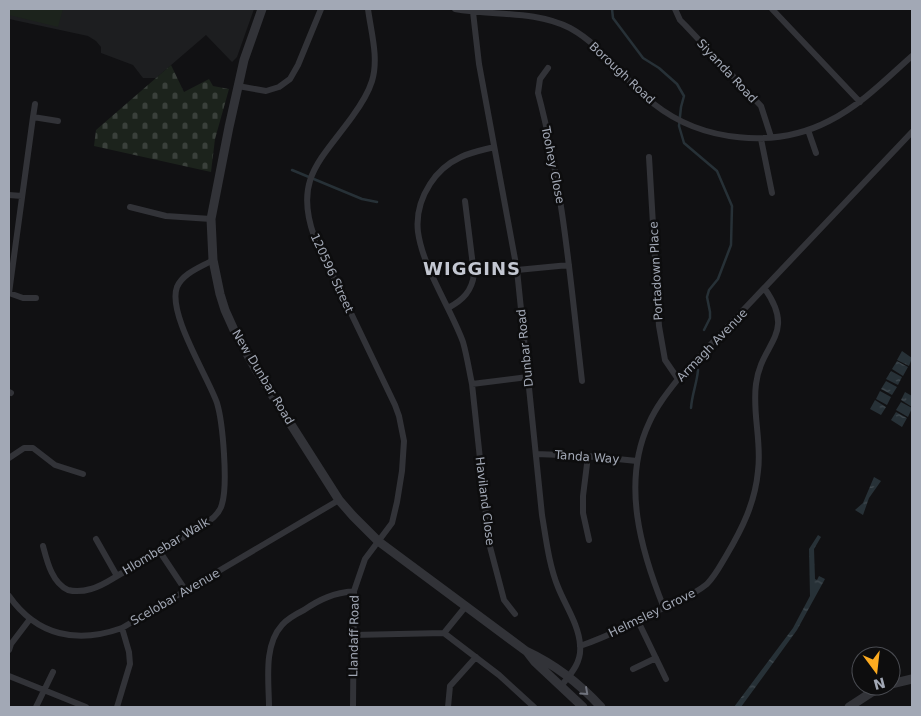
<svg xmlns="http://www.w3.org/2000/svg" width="921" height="716" viewBox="0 0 921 716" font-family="'DejaVu Sans',sans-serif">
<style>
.built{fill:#1d1e20}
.grass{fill:#1c231c}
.cemetery{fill:url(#cemetery-stones)}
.water{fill:url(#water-ripples)}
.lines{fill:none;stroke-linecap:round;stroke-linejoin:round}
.stream{stroke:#273137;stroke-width:2.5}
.minor{stroke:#323338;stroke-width:6}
.tertiary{stroke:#323338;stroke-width:9}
.oneway{stroke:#70737d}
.labels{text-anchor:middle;stroke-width:5;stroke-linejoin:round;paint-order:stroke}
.street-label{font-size:12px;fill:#a2a8b5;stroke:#0d0d0e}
.district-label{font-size:18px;font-weight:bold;letter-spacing:1px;fill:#c3c7d1;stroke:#0d0d0e}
</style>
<defs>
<pattern id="cemetery-stones" width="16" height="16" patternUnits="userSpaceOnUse" patternTransform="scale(1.25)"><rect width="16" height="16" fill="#1c231c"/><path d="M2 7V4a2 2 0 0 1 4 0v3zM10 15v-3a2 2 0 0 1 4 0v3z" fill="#3a403b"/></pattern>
<pattern id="water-ripples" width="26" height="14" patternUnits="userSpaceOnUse" patternTransform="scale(1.25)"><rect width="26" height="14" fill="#273137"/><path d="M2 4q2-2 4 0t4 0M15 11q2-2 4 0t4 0" fill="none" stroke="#434c52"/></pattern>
</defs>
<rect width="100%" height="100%" fill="#111113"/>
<!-- built -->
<path class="built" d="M9,9H254L237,57L232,62L206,35L156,78H143L133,65L101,53V47L96,41L88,36L9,19Z"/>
<!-- grass -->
<path class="grass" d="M9,9H63L58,27L9,15Z"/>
<!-- cemetery -->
<path class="cemetery" d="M171,65L184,92L209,79L213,86L229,89L215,139L211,172L94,146L96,130Z"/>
<!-- water -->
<path class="water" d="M902,351L912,358L909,366L897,360Z
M897,361L908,367L903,376L892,369Z
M891,371L902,377L898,385L886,379Z
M886,381L897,387L892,395L881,389Z
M880,391L891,397L887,405L876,399Z
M905,392L912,396V407L901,400Z
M875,400L886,407L881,415L870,409Z
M901,402L912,408L908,417L896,410Z
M896,412L907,418L902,427L891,420Z
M874,477L881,481L869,498L863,515L855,510L863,503Z
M818,535L821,537L814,549L815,579L817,580L819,576L825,579L797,630L741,707H734L793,628L810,596L809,549Z"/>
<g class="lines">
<!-- stream -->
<path class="stream" d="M612,9L613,18L643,58L659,68L677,84L684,96L681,107L679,126L684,143L717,171L732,206L731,245L718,279L709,290L707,297L710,312V318L704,330
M292,170L362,199L377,202
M691,408C692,394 697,383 698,370"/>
<!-- minor -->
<path class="minor" d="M455,9C493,16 534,10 570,28C603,46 625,81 654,104C702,142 775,149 829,121C861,105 886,79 912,56
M675,9L680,20L685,25L761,106L771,137
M772,9L860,102
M473,12L479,64L517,270L542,515C546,539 549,565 558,587C565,605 579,625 580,645C582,662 571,674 561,686
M548,68L540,79L538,93C563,187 571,285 582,381
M238,86L266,91L279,87L290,79L298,65L321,9
M33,117L35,104
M808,130L816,153
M761,139L772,193
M494,147C483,150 471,152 461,157C448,163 437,173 430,184C421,198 416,215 418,232C423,268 450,307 463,342C467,356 469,370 472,384L489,543L504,600L515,614
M649,157L659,326L665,360L678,379
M9,195L22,196
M130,207L166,216L211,219
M517,270L569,265
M36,298H23L9,293L33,117L58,121
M448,308C463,300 472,291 474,274L465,201
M472,384L528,377
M9,392L11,393
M536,454L588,456L637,461
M588,456L583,496V513L589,540
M9,458L24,448H33L55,465L83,474
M96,539L117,576
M43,546C47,561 52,583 68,590C76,592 84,591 91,589C103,586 113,578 124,572C146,560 168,547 189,534C197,528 207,523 214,517C218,513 221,509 222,504C228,485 223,423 217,403C208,377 167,313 177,287C183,273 201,267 213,260
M160,552L186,591
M9,596C37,636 77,644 122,628L339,500
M664,608C641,551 621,483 649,423C656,407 667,393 678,379L912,132
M638,621L666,679
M444,633L499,675L534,707
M353,635L444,633L466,606
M580,646C609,636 636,622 663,608C678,601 694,595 707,584C715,576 720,566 726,556C742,529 755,503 758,471C762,442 752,413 756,384C761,342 797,335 765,289
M9,650L11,644L30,619
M633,669L656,658
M9,676L86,707
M36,707L53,672
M117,707L130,664L129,652L122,628
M269,707C269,682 263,646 282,625C288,618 296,614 304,610C320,599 334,593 354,591
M353,707L354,591L365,559L392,523L397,502L402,471L404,441L399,416L395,405L314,236C294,179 320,161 352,117C360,106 368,94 372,81C379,58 371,32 368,9
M448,707L450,686L476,657"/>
<!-- tertiary -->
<path class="tertiary" d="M262,9L244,60L229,127L211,219L213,260L220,294L225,310L234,330L255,368L339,500L353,516L378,541L526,651C554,664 580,684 601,707
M528,653L535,662L583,707
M891,684L912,679
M849,707L872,692L886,686"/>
</g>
<!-- one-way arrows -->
<defs><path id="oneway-chevron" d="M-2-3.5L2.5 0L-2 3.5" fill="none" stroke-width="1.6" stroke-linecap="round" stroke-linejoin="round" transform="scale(1.25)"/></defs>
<use class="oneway" href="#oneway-chevron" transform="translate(585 692) rotate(42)"/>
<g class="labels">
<!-- street labels -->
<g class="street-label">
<text transform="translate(727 71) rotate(47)" y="4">Siyanda Road</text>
<text transform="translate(622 73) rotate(43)" y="4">Borough Road</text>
<text transform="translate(553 165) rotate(79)" y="4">Toohey Close</text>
<text transform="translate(656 271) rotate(-93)" y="4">Portadown Place</text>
<text transform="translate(332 273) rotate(65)" y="4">120596 Street</text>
<text transform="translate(712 345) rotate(-46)" y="4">Armagh Avenue</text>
<text transform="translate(525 348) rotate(-96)" y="4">Dunbar Road</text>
<text transform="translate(263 377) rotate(59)" y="4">New Dunbar Road</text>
<text transform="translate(587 457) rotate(4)" y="4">Tanda Way</text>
<text transform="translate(485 501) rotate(83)" y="4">Haviland Close</text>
<text transform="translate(166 546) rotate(-31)" y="4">Hlombebar Walk</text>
<text transform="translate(175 597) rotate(-30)" y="4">Scelobar Avenue</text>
<text transform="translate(652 613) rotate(-26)" y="4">Helmsley Grove</text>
<text transform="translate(354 636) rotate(-89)" y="4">Llandaff Road</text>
</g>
<!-- district labels -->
<g class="district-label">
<text x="472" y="275">WIGGINS</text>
</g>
</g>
<!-- border -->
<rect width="921" height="716" fill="none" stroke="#a2a8b5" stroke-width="20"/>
<!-- north arrow -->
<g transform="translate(876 671) rotate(165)"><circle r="24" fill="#0d0d0e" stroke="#494b51"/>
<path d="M0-4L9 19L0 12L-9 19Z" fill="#fcab20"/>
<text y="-8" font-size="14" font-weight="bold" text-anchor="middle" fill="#a2a8b5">N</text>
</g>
</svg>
